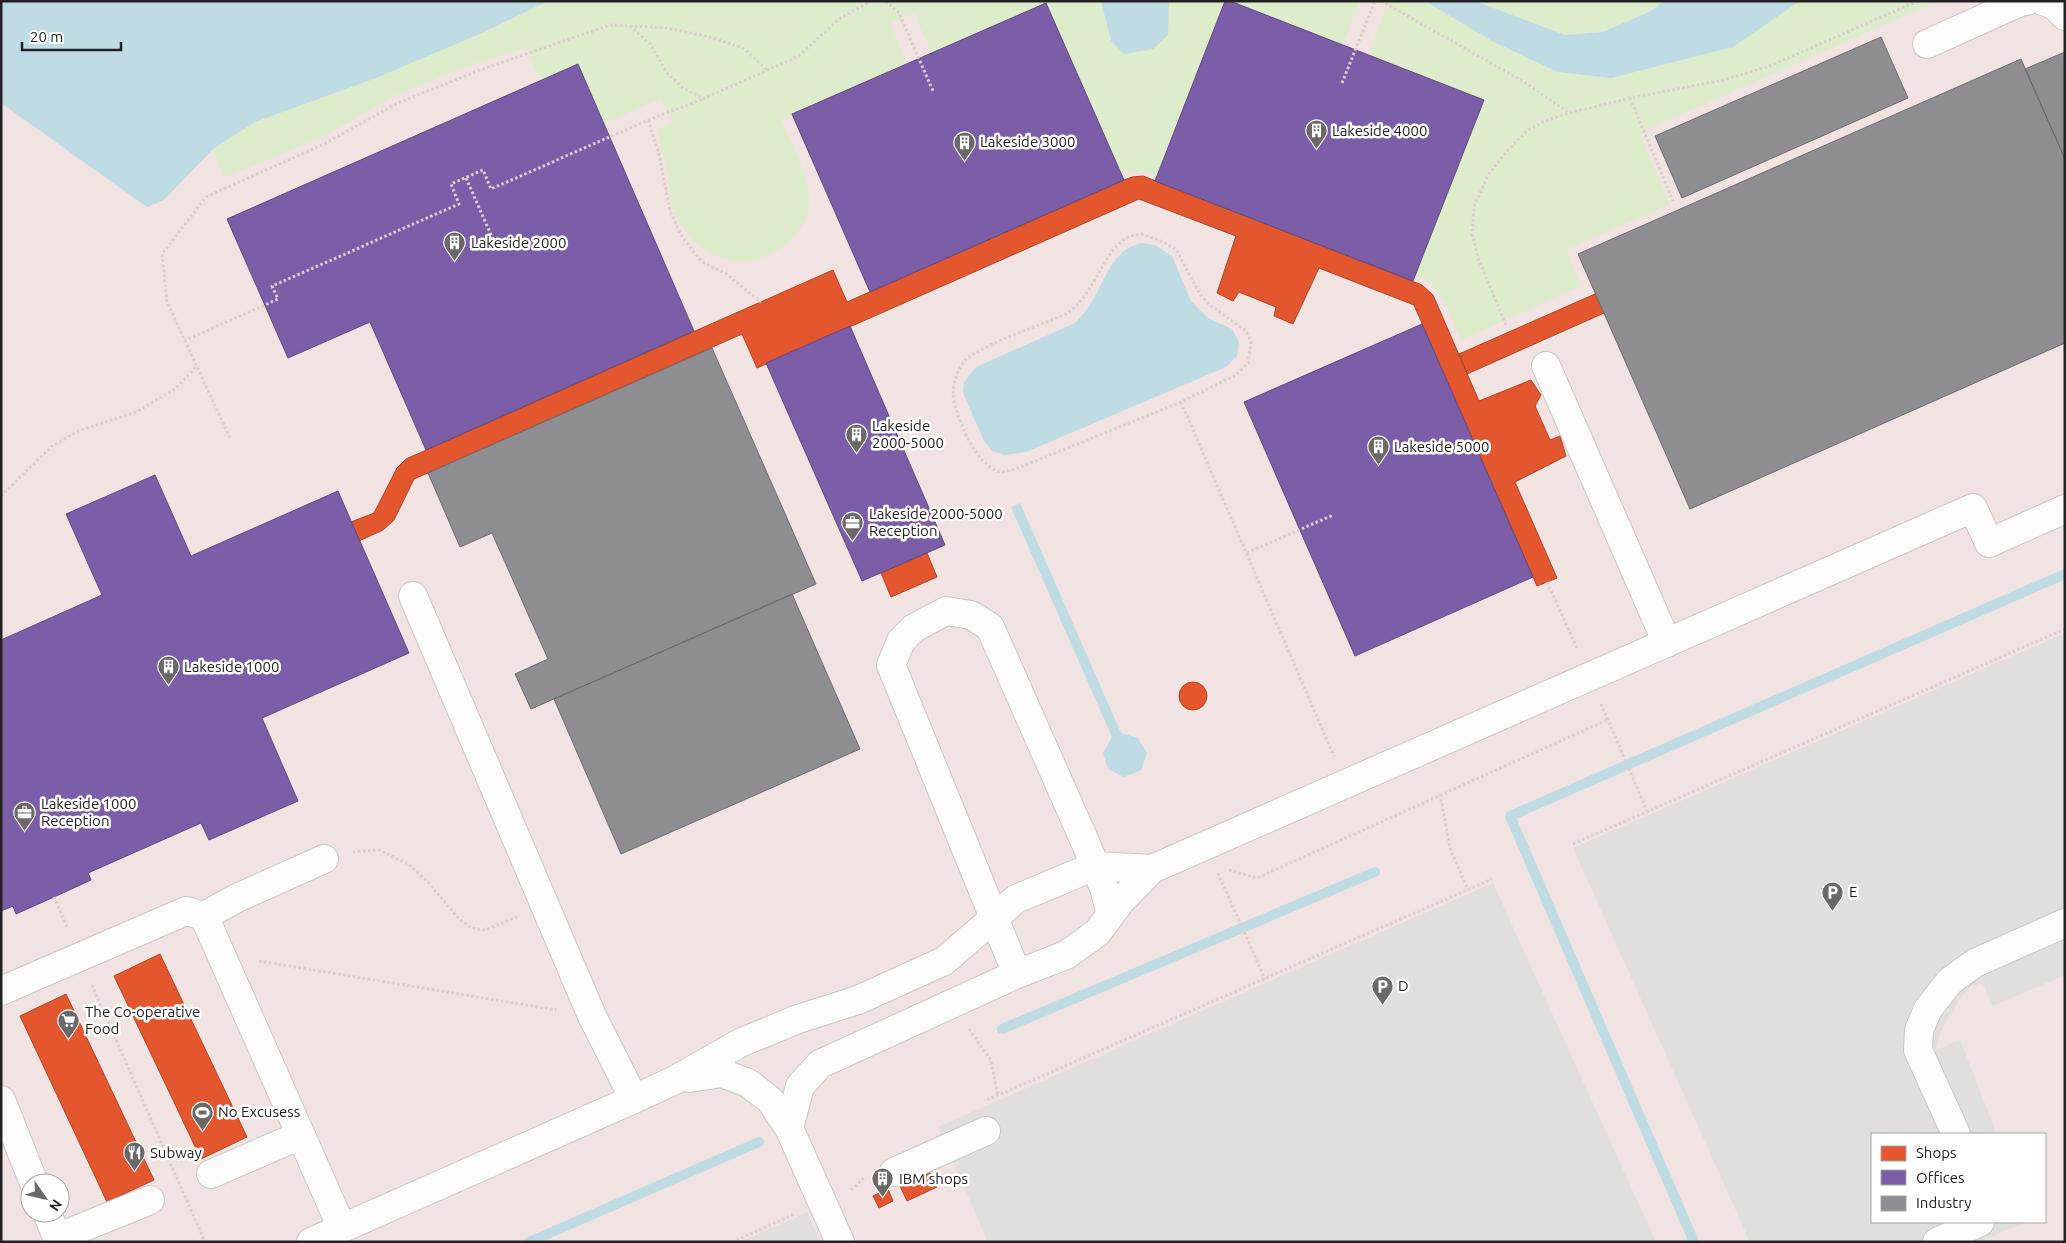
<svg xmlns="http://www.w3.org/2000/svg" width="2066" height="1243" viewBox="0 0 2066 1243" font-family="Ubuntu,sans-serif">
<style>
.commercial{fill:#f1e3e1;fill-rule:evenodd}
.grass{fill:#ddeccb}
.parking{fill:#e0dfde}
.water{fill:#bfdbe3}
.shops{fill:#e4572e;stroke:#aa472a}
.offices{fill:#7b5ea7;stroke:#604c7f}
.industry{fill:#8d8d92;stroke:#6d6d70}
.lines{fill:none;stroke-linecap:round;stroke-linejoin:round}
.stream{stroke:#bfdbe3;stroke-width:10}
.minor-casing{stroke:#c9c8c7;stroke-width:30}
.path{stroke:#dccecd;stroke-width:3;stroke-dasharray:2.5 2.5;stroke-linecap:butt}
.minor{stroke:#fdfcfc;stroke-width:28}
.labels{text-anchor:middle;stroke-width:5;stroke-linejoin:round;paint-order:stroke}
.poi-label{font-size:15px;fill:#222;stroke:#fff;text-anchor:start}
</style>
<rect width="100%" height="100%" fill="#f0eeeb"/>
<!-- commercial -->
<path class="commercial" d="M1,1H2065V1242H1ZM1872,1134H2045V1222H1872ZM30,1183H60V1213H30Z"/>
<!-- grass -->
<path class="grass" d="M548,1H1101L1111,41L1124,54L1153,49L1168,36L1169,1H1225L1157,175C1145,171 1134,170 1122,175L1046,3L932,53L914,13L890,23L907,64L781,119C791,143 812,180 809,205C805,244 754,272 719,257C702,250 688,237 679,222C671,209 670,192 668,178C665,161 661,146 657,130L672,123L661,98L604,124L578,64L540,80L526,48L476,63L394,96L323,137L223,178L213,149L255,122L376,78L482,33Z
M1230,1H1360L1342,45Z
M1388,1H1424L1492,41L1733,47L1800,1H1938L1639,133L1670,204L1566,250L1581,286L1461,340C1449,314 1444,286 1415,275L1484,100L1368,55Z
M1475,1H1664L1651,11L1603,32L1565,35Z"/>
<!-- parking -->
<path class="parking" d="M2065,633V975L1993,1006L1982,983L1970,987L1959,1000L1941,1031L1935,1051L1960,1040L1997,1134H1872V1222H2026L1979,1242H1750L1573,848Z
M1493,883L1656,1242H988L938,1127Z
M807,1212L820,1242H740Z"/>
<!-- water -->
<path class="water" d="M1,1H548L482,33L376,78L255,122L213,149L164,200L147,207L1,103Z
M1101,1H1169L1168,35L1153,49L1124,54L1111,41Z
M1425,1H1475L1565,35L1603,32L1651,11L1664,1H1800L1733,47L1611,78L1558,72L1492,41Z
M1142,243L1155,245L1172,256L1191,301L1208,318L1232,329L1239,342L1237,356L1226,367L1026,452L1005,455L992,451L984,441L963,393L964,382L976,367L1075,323C1099,302 1103,266 1127,249C1131,246 1137,245 1142,243Z
M1020,503L1121,733L1138,738L1147,753L1141,770L1124,777L1108,769L1103,753L1112,737L1011,507Z"/>
<!-- shops -->
<path class="shops" d="M1143,176L1422,285L1433,295L1479,401L1531,380L1541,395L1535,406L1550,440L1560,436L1566,456L1515,482L1557,578L1537,586L1414,305L1319,268L1293,324L1274,316L1276,307L1239,292L1233,301L1217,293L1236,236L1139,199L757,368L742,334L414,479L394,520L383,530L359,541L351,522L374,513L397,468L406,459L833,270L847,302L1124,180L1132,177Z
M1595,294L1604,313L1467,374L1459,354Z
M927,553L937,577L891,597L881,573Z
M1179 696a14 14 0 1 1 28 0a14 14 0 1 1-28 0Z
M160,954L247,1137L201,1159L114,976Z
M66,994L154,1180L107,1202L20,1016Z
M928,1169L937,1187L907,1201L899,1184Z
M888,1189L893,1201L879,1208L873,1196Z"/>
<!-- offices -->
<path class="offices" d="M1225,1H1230L1484,100L1413,281L1155,181Z
M1046,3L1124,180L870,292L792,114Z
M578,64L694,331L426,450L370,322L288,358L227,219Z
M1422,324L1533,577L1355,656L1244,402Z
M850,326L945,545L862,581L766,363Z
M155,475L191,556L338,491L409,653L262,718L298,801L209,840L201,823L88,873L91,880L54,897L16,914L13,906L1,911V640L102,595L66,514Z"/>
<!-- industry -->
<path class="industry" d="M1881,37L1908,98L1682,198L1655,136Z
M2065,52V159L2025,69Z
M2021,59L2065,159V343L1690,509L1578,254Z
M712,348L816,584L531,709L515,674L548,659L492,533L460,547L428,473Z
M792,594L860,749L621,854L554,699Z"/>
<g class="lines">
<!-- stream -->
<path class="stream" d="M1002,1029L1375,872
M529,1242L759,1142
M1694,1242L1510,816L2065,574"/>
<defs>
<path id="minor" d="M2043,1L2054,5L2065,16
M1927,44L2020,2L2027,1
M1546,366L1667,643
M413,596L592,1016L634,1099
M204,916L237,898L324,859
M1017,974L891,665L901,641L914,628L946,611L971,615L990,627L1086,844L1104,888L1111,914
M1,991L186,911L204,916L342,1228
M689,1078L722,1073L748,1083L770,1100L789,1128L840,1242
M1,1100L34,1183
M789,1128L800,1086L820,1064L1017,974L1066,955L1097,933L1120,902L1152,869L1973,508L1989,543L2065,509
M1956,1134L1918,1050L1919,1030L1928,1009L1950,981L1975,963L2065,923
M894,1172L986,1131
M211,1174L301,1135
M47,1213L59,1242
M57,1238L150,1200
M311,1242L634,1099L675,1080L740,1043L798,1019L858,1000L944,961L1016,899L1095,866L1152,869
M1937,1242L1980,1222"/>
</defs>
<!-- minor casing -->
<use href="#minor" class="minor-casing"/>
<!-- path -->
<path class="path" d="M886,1L899,13L933,91
M1381,1L1521,80L1568,112
M630,26L650,44L667,73L682,87L703,99L799,56L839,19L871,1
M1342,83L1375,1
M1630,98L1673,201
M648,120L659,154L670,211L682,237L702,262L725,273L761,302
M466,178L496,246
M1141,234L1159,240L1176,249L1198,291L1208,304L1246,331L1251,342L1248,363L1236,375L1181,402L1013,470C1009,470 1004,472 1001,472C977,468 954,415 953,393C953,383 958,368 965,361C982,344 1042,325 1066,314C1095,295 1101,255 1126,238C1130,236 1136,235 1141,234Z
M1506,325L1478,258L1472,234L1474,207L1488,175L1507,151L1528,130L1543,122L1569,113L1630,98L1724,80L1767,67L1918,1
M184,341L278,299L272,286L459,204L451,184L483,170L491,189L648,120L703,99
M1181,402L1334,756
M230,438L167,302L162,254L206,197L324,144L396,104L477,71L610,25L666,28L710,37L743,48L767,70
M1,496L51,447L78,431L136,412L175,389L196,367
M1247,553L1333,515
M1547,582L1577,648
M1601,704L1647,811
M1440,794L1450,848L1468,890
M1573,844L2065,629
M353,852L379,850L408,864L427,881L459,919L471,928L485,930L517,917
M1229,870L1257,878L1607,720
M1218,873L1265,979
M54,897L68,929
M259,961L556,1010
M92,985L205,1242
M969,1029L991,1060L998,1096
M987,1100L1492,879
M851,1190L865,1177
M732,1242L795,1214"/>
<!-- minor -->
<use href="#minor" class="minor"/>
</g>
<!-- icons -->
<defs>
<symbol id="building-pin" viewBox="-11 -11 22 30"><path d="M0 17L-7.5 6A9.5 9.5 0 1 1 7.5 6Z" fill="#6a6968" stroke="#fff"/><path d="M-4-6H4V6H1V3H-1V6H-4ZM-2.5-4.3h1.7v1.8h-1.7ZM.8-4.3h1.7v1.8H.8ZM-2.5-1h1.7V.8h-1.7ZM.8-1h1.7V.8H.8Z" fill="#fff"/></symbol>
<symbol id="office-pin" viewBox="-11 -11 22 30"><path d="M0 17L-7.5 6A9.5 9.5 0 1 1 7.5 6Z" fill="#6a6968" stroke="#fff"/><path d="M-6-3h4V-5.5h4V-3h4V5H-6ZM-1-4.5V-3h2v-1.5ZM-6 0V1H6V0Z" fill="#fff"/></symbol>
<symbol id="parking-pin" viewBox="-11 -11 22 30"><path d="M0 17L-7.5 6A9.5 9.5 0 1 1 7.5 6Z" fill="#6a6968" stroke="#fff"/><path d="M-3.5-5.5H1a3.5 3.5 0 0 1 0 7H-1V5.5H-3.5ZM-1-3.4V-.6H.8a1.4 1.4 0 0 0 0-2.8Z" fill="#fff"/></symbol>
<symbol id="supermarket-pin" viewBox="-11 -11 22 30"><path d="M0 17L-7.5 6A9.5 9.5 0 1 1 7.5 6Z" fill="#6a6968" stroke="#fff"/><path d="M-6-5.5h2.5l.6 2H6L4.5 2H-2.5L-4.4-4H-6ZM-1.5 3.2a1.3 1.3 0 1 0 .1 0ZM3 3.2a1.3 1.3 0 1 0 .1 0Z" fill="#fff"/></symbol>
<symbol id="stadium-pin" viewBox="-11 -11 22 30"><path d="M0 17L-7.5 6A9.5 9.5 0 1 1 7.5 6Z" fill="#6a6968" stroke="#fff"/><path d="M0-5a6.5 5 0 1 0 0 10a6.5 5 0 1 0 0-10ZM-3.5-1.8h7v3.6h-7Z" fill="#fff"/></symbol>
<symbol id="restaurant-pin" viewBox="-11 -11 22 30"><path d="M0 17L-7.5 6A9.5 9.5 0 1 1 7.5 6Z" fill="#6a6968" stroke="#fff"/><path d="M-5-6h1v4h1v-4h1v4h1v-4h1v5L-1.5 .5V6h-2V.5L-5-1ZM5-6V6H3V1.5H1.5Q1.5-4 5-6Z" fill="#fff"/></symbol>
</defs>
<g fill-rule="evenodd">
<use href="#building-pin" x="1304" y="118" width="25" height="34"/>
<use href="#building-pin" x="952" y="130" width="25" height="34"/>
<use href="#building-pin" x="442" y="230" width="25" height="34"/>
<use href="#building-pin" x="844" y="422" width="25" height="34"/>
<use href="#building-pin" x="1366" y="434" width="25" height="34"/>
<use href="#office-pin" x="840" y="510" width="25" height="34"/>
<use href="#building-pin" x="156" y="654" width="25" height="34"/>
<use href="#office-pin" x="12" y="800" width="25" height="34"/>
<use href="#parking-pin" x="1820" y="880" width="25" height="34"/>
<use href="#parking-pin" x="1370" y="974" width="25" height="34"/>
<use href="#supermarket-pin" x="56" y="1008" width="25" height="34"/>
<use href="#stadium-pin" x="190" y="1100" width="25" height="34"/>
<use href="#restaurant-pin" x="122" y="1140" width="25" height="34"/>
<use href="#building-pin" x="870" y="1166" width="25" height="34"/>
</g>
<g class="labels">
<!-- poi labels -->
<g class="poi-label">
<text x="1332" y="136">Lakeside 4000</text>
<text x="980" y="147">Lakeside 3000</text>
<text x="471" y="248">Lakeside 2000</text>
<text x="872" y="431">Lakeside<tspan x="872" dy="17">2000-5000</tspan></text>
<text x="1394" y="452">Lakeside 5000</text>
<text x="869" y="519">Lakeside 2000-5000<tspan x="869" dy="17">Reception</tspan></text>
<text x="184" y="672">Lakeside 1000</text>
<text x="41" y="809">Lakeside 1000<tspan x="41" dy="17">Reception</tspan></text>
<text x="1849" y="897">E</text>
<text x="1398" y="991">D</text>
<text x="85" y="1017">The Co-operative<tspan x="85" dy="17">Food</tspan></text>
<text x="218" y="1117">No Excusess</text>
<text x="150" y="1158">Subway</text>
<text x="899" y="1184">IBM shops</text>
</g>
</g>
<!-- border -->
<rect width="2066" height="1243" fill="none" stroke="#222222" stroke-width="5"/>
<!-- legend -->
<rect x="1871" y="1133" width="175" height="90" fill="#ffffff" stroke="#a7a7a7"/>
<rect x="1881" y="1146" width="25" height="15" fill="#e4572e" stroke="#a7a7a7"/>
<text x="1916" y="1158" font-size="15" fill="#222222">Shops</text>
<rect x="1881" y="1170" width="25" height="15" fill="#7b5ea7" stroke="#a7a7a7"/>
<text x="1916" y="1183" font-size="15" fill="#222222">Offices</text>
<rect x="1881" y="1196" width="25" height="15" fill="#8d8d92" stroke="#a7a7a7"/>
<text x="1916" y="1208" font-size="15" fill="#222222">Industry</text>
<!-- north arrow -->
<g transform="translate(45 1198) rotate(124)"><circle r="24" fill="#ffffff" stroke="#a7a7a7"/>
<path d="M0-4L9 19L0 12L-9 19Z" fill="#6a6968"/>
<text y="-8" font-size="14" font-weight="bold" text-anchor="middle" fill="#222222">N</text>
</g>
<!-- scale -->
<path d="M22 42v8h99v-8" fill="none" stroke="#222222" stroke-width="2.5"/>
<text x="30" y="42" font-size="15" fill="#222222" stroke="#ffffff" stroke-width="4" paint-order="stroke">20 m</text>
</svg>
